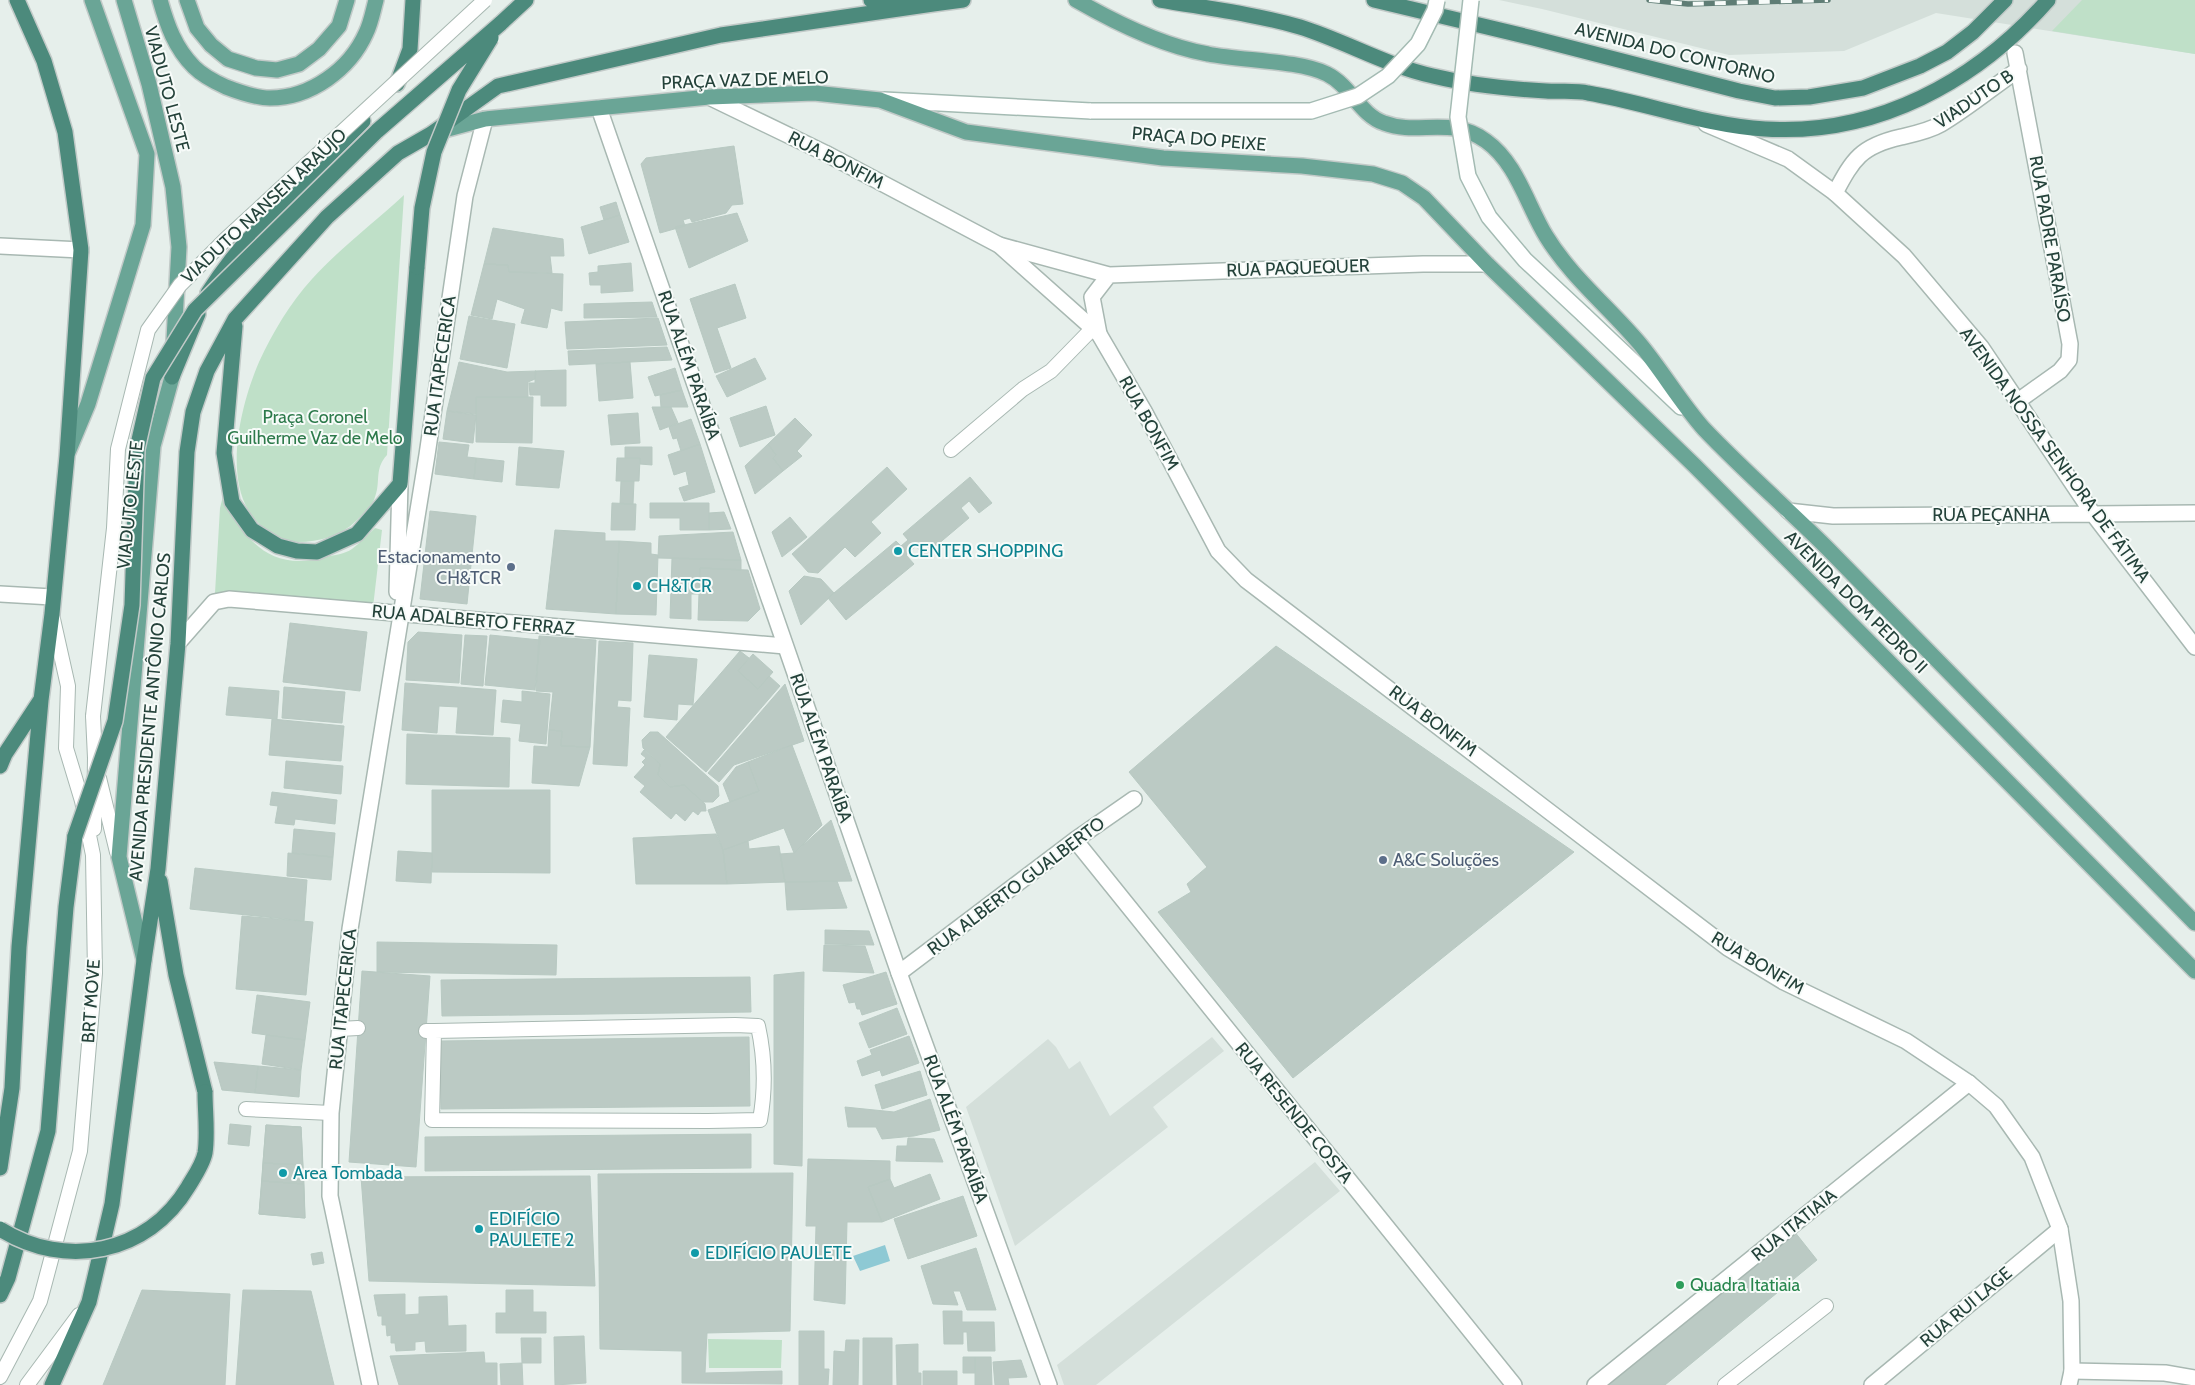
<svg xmlns="http://www.w3.org/2000/svg" width="2195" height="1385" viewBox="0 0 2195 1385" font-family="Cabin,sans-serif">
<style>
.built{fill:#d4dfda}
.green{fill:#bfe0c8}
.water{fill:#8ec9d4}
.building{fill:#bbcac4;stroke:#b8c9c2}
.lines{fill:none;stroke-linecap:round;stroke-linejoin:round}
.service-casing{stroke:#a8b8b2;stroke-width:16}
.minor-casing{stroke:#a8b8b2;stroke-width:18}
.tertiary-casing{stroke:#a8b8b2;stroke-width:18}
.secondary-casing{stroke:#a4bbb3;stroke-width:18}
.primary-casing{stroke:#c2cac8;stroke-width:18}
.trunk-casing{stroke:#c2cac8;stroke-width:18}
.service{stroke:#fff;stroke-width:14}
.minor{stroke:#fff;stroke-width:15}
.tertiary{stroke:#fff;stroke-width:15}
.secondary{stroke:#fff;stroke-width:15}
.primary{stroke:#6aa596;stroke-width:15}
.trunk{stroke:#4c8a7c;stroke-width:15}
.rail-casing{stroke:#5f7d75;stroke-width:5.5}
.rail{stroke:#f7fbf9;stroke-width:4;stroke-dasharray:11;stroke-linecap:butt}
.service-bridge-casing{stroke:#a8b8b2;stroke-width:16;stroke-linecap:butt}
.secondary-bridge-casing{stroke:#a4bbb3;stroke-width:18;stroke-linecap:butt}
.trunk-bridge-casing{stroke:#c2cac8;stroke-width:18;stroke-linecap:butt}
.service-bridge{stroke:#fff;stroke-width:14}
.secondary-bridge{stroke:#fff;stroke-width:15}
.trunk-bridge{stroke:#4c8a7c;stroke-width:15}
.culture-dot{fill:#0f9aa8;stroke:#f7fbf9;stroke-width:2}
.service-dot{fill:#5c6f8a;stroke:#f7fbf9;stroke-width:2}
.leisure-dot{fill:#2e9e5b;stroke:#f7fbf9;stroke-width:2}
.labels{text-anchor:middle;stroke-width:4;stroke-linejoin:round;paint-order:stroke}
.street-label{font-size:18px;fill:#24423a;stroke:#f7fbf9}
.park-label{font-size:18px;fill:#2d7a4b;stroke:#f7fbf9}
.culture-label{font-size:18px;fill:#0d838f;stroke:#f7fbf9;text-anchor:start}
.service-label{font-size:18px;fill:#4e5e75;stroke:#f7fbf9;text-anchor:end}
.leisure-label{font-size:18px;fill:#27864d;stroke:#f7fbf9;text-anchor:start}
</style>
<rect width="100%" height="100%" fill="#e6efeb"/>
<!-- built -->
<path class="built" d="M1499,0H2195V54L1936,13L1844,51L1729,55L1542,9Z
M1212,1037L1224,1051L1153,1107L1168,1127L1015,1246L966,1107L1048,1039L1056,1047L1069,1069L1080,1061L1110,1116Z
M1315,1162L1340,1191L1096,1385H1064L1057,1365Z"/>
<!-- green -->
<path class="green" d="M2082,0H2195V54L2052,31Z
M404,195L387,455C374,469 381,481 375,497C373,505 362,515 356,521C341,536 319,542 298,542C285,541 274,536 264,528C218,493 240,406 259,362C273,332 290,303 312,279C338,250 375,222 404,195Z
M223,496C245,542 271,572 326,557C334,555 345,554 352,549C360,543 367,535 375,528L382,530L373,607L215,593L220,508Z
M708,1339L782,1340L781,1368H709Z"/>
<!-- water -->
<path class="water" d="M885,1245L890,1261L860,1271L853,1256Z"/>
<!-- building -->
<path class="building" d="M734,146L743,204L732,205L726,213L692,222L690,218L683,220L685,226L660,233L641,164L646,158Z
M616,202L620,215L604,220L600,207Z
M737,213L748,241L689,268L675,227Z
M620,215L629,242L589,254L581,227Z
M493,228L563,239L564,256H550L552,273L509,272L508,265L484,264Z
M631,263L633,291L601,293V285H590L589,273L598,272V266Z
M484,264L508,265L509,272L563,274L562,311L551,308L547,328L521,323L525,309L497,299L492,319L471,315Z
M735,284L746,318L717,328L731,368L715,373L690,299Z
M652,302L657,317L584,318V304Z
M469,316L515,324L507,368L460,359Z
M658,318L667,345L567,349L565,322Z
M667,347L672,360L569,365L568,351Z
M755,358L766,379L727,397L716,376Z
M459,362L507,372L536,371L535,379L528,382V397H476V414L447,411Z
M630,362L633,398L599,401L596,364Z
M675,368L682,390L655,396L648,377Z
M566,370V406H541V395H530L529,383H535V371Z
M682,390L688,407H661L660,395Z
M476,397H533L532,443L476,442Z
M766,406L775,435L740,447L730,418Z
M652,407H671L678,423L660,430Z
M447,411L476,415L473,443L443,439Z
M638,413L640,443L611,445L608,415Z
M795,418L812,435L797,451L802,456L783,471L773,458L776,455L768,444Z
M691,419L700,444L681,451L677,438L673,439L669,427Z
M439,442L469,445L467,457L476,458L474,479L435,474Z
M700,444L715,492L684,501L679,488L689,485L686,471L674,475L668,455Z
M768,444L776,455L773,458L783,471L755,494L745,466Z
M519,447L564,451L559,488L516,485Z
M625,447H652V465L640,464V458H625Z
M476,458L504,461L502,482L474,479Z
M617,458H640L639,481H616Z
M887,467L907,489L871,522L881,533L855,557L845,547L818,573L808,572L792,554Z
M970,477L992,503L979,513L969,501L961,508L969,518L924,556L916,546L906,555L914,564L846,620L828,598L896,541L901,546L908,540L903,534Z
M621,481H634L633,504H620Z
M612,503L636,504L635,530H611Z
M650,503H709V530H680V518H650Z
M430,511L476,516L467,604L420,599Z
M724,512L731,529L709,530V513Z
M790,517L807,537L782,557L772,532Z
M555,530L605,533V541H619L616,614L546,609Z
M733,532L741,560L658,558L659,536Z
M619,541L651,543V554L658,555L656,615L616,614Z
M672,558L741,560V570L700,568L699,594H691V619L670,618Z
M700,568L748,570L760,609L748,621L698,620Z
M804,576L821,579L834,593L801,625L789,591Z
M290,623L367,632L360,691L283,682Z
M418,632L462,635L459,683L406,680L408,642Z
M465,635L487,636L483,686L461,684Z
M490,635L540,640L535,690L485,685Z
M539,636L596,640L590,747L561,746L562,731L549,730L553,692L536,691Z
M599,641L633,643L631,701L618,700L617,707L630,708L627,766L593,764Z
M1276,646L1574,852L1293,1078L1158,912L1191,892L1187,884L1207,867L1129,772Z
M740,651L749,658L738,671L758,689L769,676L780,686L706,772L666,737Z
M753,654L773,672L758,689L738,671Z
M649,655L697,659L693,705L678,704L677,720L644,717Z
M405,683L496,690L493,735L456,733L458,707L439,706L437,733L402,730Z
M785,684L804,741L734,765L719,782L708,773Z
M229,687L279,691L277,719L226,715Z
M284,687L345,692L342,723L282,718Z
M522,691L550,694L546,744L519,741L521,724L501,722L503,700L522,702Z
M272,719L344,726L341,761L269,755Z
M549,730L562,731L561,746L590,747L579,786L532,783L534,746L548,747Z
M650,732H658L718,786L719,796L713,802H703L684,785L670,787L658,775L660,764L643,748L642,740Z
M407,734L510,738L509,787L406,784Z
M792,745L822,825L794,853L784,828L723,850L708,810L759,791L748,762Z
M644,750L660,764L658,775L670,787L684,785L705,804L706,811H701L698,815L693,811L685,821L676,813L671,819L640,792L645,786L634,777L645,765L642,762L646,758L641,754Z
M286,761L343,766L341,794L284,788Z
M748,762L759,791L730,802L723,784L736,767Z
M432,790H550V873L432,872Z
M272,792L337,800L335,824L295,819L294,825L275,823L278,806L270,805Z
M831,820L852,881L785,882L780,854L794,853Z
M294,829L335,833L333,857L292,853Z
M716,834L723,850L727,884H636L633,838Z
M748,841L749,849L779,846L785,882L727,884L723,850Z
M398,851L432,853L431,883L396,881Z
M288,853L333,857L331,880L287,876Z
M195,868L307,880L304,921L190,909Z
M837,881L847,908L787,910L785,882Z
M242,916L313,922L306,995L236,989Z
M825,930L869,931L874,945L825,944Z
M377,942L557,945L556,975L377,972Z
M824,945L865,946L874,973L823,971Z
M362,971L430,976L416,1167L349,1162Z
M804,972L802,1166L774,1164V975Z
M886,972L897,1004L862,1015L860,1009H857L855,1002L849,1003L843,985Z
M750,977L751,1012L442,1016L441,980Z
M257,995L310,1002L305,1040L252,1033Z
M897,1008L907,1034L869,1048L859,1023Z
M266,1035L305,1040L301,1070L262,1064Z
M909,1036L919,1063L882,1076L880,1070L862,1076L857,1061L872,1055L870,1050Z
M749,1037L750,1106L441,1109L440,1041Z
M214,1062L258,1066L255,1093L222,1090Z
M258,1066L301,1070L299,1097L255,1093Z
M920,1071L927,1095L882,1109L875,1085Z
M930,1099L940,1130L914,1136L882,1139L876,1127H848L845,1107L894,1112Z
M230,1124L251,1126L249,1146L228,1144Z
M266,1125L301,1127L305,1218L259,1214Z
M266,1125L301,1127L303,1165L263,1163Z
M751,1134V1168L425,1171V1137Z
M908,1138L934,1139L943,1162L896,1161L897,1146H907Z
M808,1159L890,1161V1179L868,1187L882,1222H847L845,1304L814,1300L816,1226H806Z
M263,1163L303,1165L304,1184L262,1181Z
M793,1173L790,1331L707,1333L705,1373L782,1371V1384L682,1383V1351L600,1349L598,1174Z
M930,1174L940,1199L882,1222L868,1187L890,1179L894,1188Z
M590,1176L595,1286L369,1281L361,1177Z
M262,1181L304,1184L305,1218L259,1214Z
M963,1196L977,1236L908,1259L894,1219Z
M1794,1231L1817,1260L1665,1385H1605Z
M976,1248L996,1310H967L960,1291H953L958,1305L933,1304L921,1266Z
M322,1252L324,1263L313,1265L311,1254Z
M142,1290L230,1294L225,1385H103Z
M243,1290L311,1291L334,1385H236Z
M506,1290H533V1312H546V1333H496V1313H506Z
M405,1294V1315L419,1314V1297L447,1296L448,1326L466,1325V1351L426,1352L425,1341L415,1342V1350L396,1351L395,1343H391V1335L387,1336L386,1325H382V1316H378L374,1295Z
M943,1311H962V1322H994L995,1351H968L967,1332H963V1344H944Z
M799,1331H824V1369H829L828,1385H799Z
M584,1336L586,1383L555,1385L554,1337Z
M521,1338H541V1363H522Z
M863,1338H892V1385H863Z
M846,1340H859L858,1385H833L834,1351L845,1352Z
M918,1344V1373H921V1385H897L896,1345Z
M484,1352L485,1363H497V1385H399L390,1356Z
M963,1357H975V1373H963Z
M975,1357H991L992,1385H975Z
M1021,1360L1027,1377L1008,1378L1009,1385H995L993,1362Z
M522,1363L523,1385H501L500,1364Z
M923,1371H957V1385H923Z"/>
<g class="lines">
<defs>
<path id="service" d="M951,450L1023,389L1051,371L1092,329
M93,716L95,758L94,829
M99,778L117,852
M340,1029L358,1028
M426,1031H434L735,1025L758,1026C765,1058 766,1087 760,1120L708,1121L432,1120L434,1031
M246,1109L331,1113
M0,1377L40,1301L80,1151L95,973L93,855L82,801L66,748L68,686L53,619
M27,1385L79,1315
M1725,1385L1826,1306"/>
<path id="minor" d="M2015,53L2070,344L2069,360L2060,371L2018,401
M1835,193C1853,159 1861,146 1901,137C1914,134 1929,131 1941,124C1968,108 1993,87 2019,69
M999,245L1109,275L1423,264H1487
M0,246L81,250
M1099,334L1092,297L1109,275
M2093,514L2195,513
M0,594L52,597
M178,643L214,602L229,599L785,646
M1075,840L1514,1385
M899,973L1075,840L1134,799
M2072,1371L2165,1373L2195,1378
M1595,1385L1969,1083
M1872,1385L2060,1229"/>
<path id="tertiary" d="M709,97L825,153L999,245L1099,334L1144,411L1218,551L1246,580L1728,948L1784,982L1906,1041L1969,1083L1996,1106L2032,1157L2060,1229L2071,1301L2072,1371L2069,1385
M599,108L899,973L1049,1385
M1706,124L1788,159L1835,193L1904,256L1981,347L2093,514L2195,647
M1788,511L1833,516L2093,514
M397,592L400,484
M370,1385L330,1196L331,1113L350,929L427,455L465,196L485,119"/>
<path id="secondary" d="M884,100L1091,111
M1584,315L1681,407"/>
<path id="primary" d="M124,0L149,84L173,187L179,247L172,377L153,446L119,857L144,960
M160,0C167,25 175,48 194,67C203,76 215,82 226,87C239,92 256,98 270,98C311,98 350,69 366,33C371,23 373,11 376,0
M187,0L197,28L211,45L228,59L256,68L277,70L299,64L319,49L339,26L347,0
M1076,0C1116,23 1162,46 1208,54C1242,61 1298,60 1327,74C1351,86 1360,115 1384,123C1418,136 1450,115 1486,141C1517,163 1527,205 1546,236C1571,277 1610,308 1640,344C1663,372 1681,403 1704,429C1744,471 1788,509 1829,550C1952,674 2073,799 2195,923
M433,133L485,119L709,97L814,93L880,100L966,132L1163,158L1302,166L1373,174L1402,183L1424,198L1487,264L1695,466L2195,971
M68,452L88,404L143,225L147,154L92,0"/>
<path id="trunk" d="M871,0L933,4L963,0
M1160,0C1206,8 1255,14 1300,27C1345,41 1387,66 1433,76C1470,85 1508,89 1546,91C1560,92 1575,90 1588,93C1647,103 1704,125 1765,129C1876,136 1976,82 2048,0
M1374,0L1533,38L1739,91L1775,98L1809,97L1863,88L1920,66L1947,52L1973,32L2005,0
M500,24L526,0
M397,84L410,49L413,0
M208,293C249,228 310,176 363,121
M235,326L224,453L232,502L252,530L278,546L297,551L317,552L357,534L400,484L417,267
M172,377L198,314
M0,766L5,754L40,701
M160,881L176,975L205,1092
M0,1168L12,1088L19,947L41,700L52,614L67,456L81,250L65,132L44,61L17,0
M0,1295L8,1278L48,1131L66,907L75,836
M52,1385L89,1302L112,1204L144,960L158,869L178,643L187,452L193,412L207,371L235,319L327,217L398,153L431,134L498,86L721,35L933,4"/>
</defs>
<!-- service casing -->
<use href="#service" class="service-casing"/>
<!-- minor casing -->
<use href="#minor" class="minor-casing"/>
<!-- tertiary casing -->
<use href="#tertiary" class="tertiary-casing"/>
<!-- secondary casing -->
<use href="#secondary" class="secondary-casing"/>
<!-- primary casing -->
<use href="#primary" class="primary-casing"/>
<!-- trunk casing -->
<use href="#trunk" class="trunk-casing"/>
<!-- service -->
<use href="#service" class="service"/>
<!-- minor -->
<use href="#minor" class="minor"/>
<!-- tertiary -->
<use href="#tertiary" class="tertiary"/>
<!-- secondary -->
<use href="#secondary" class="secondary"/>
<!-- primary -->
<use href="#primary" class="primary"/>
<!-- trunk -->
<use href="#trunk" class="trunk"/>
<defs>
<path id="rail" d="M1649,0L1688,4L1828,0"/>
</defs>
<!-- rail casing -->
<use href="#rail" class="rail-casing"/>
<!-- rail -->
<use href="#rail" class="rail"/>
<defs>
<path id="service-bridge" d="M93,716L114,528L118,449L148,330L180,285L225,240L485,0"/>
<path id="secondary-bridge" d="M1471,0L1458,117L1468,176L1489,217L1525,260L1584,315
M1091,111H1311L1358,96L1388,76L1418,44L1435,10L1437,0"/>
<path id="trunk-bridge" d="M417,267L422,208L434,152L459,90L491,38
M75,836L115,721L132,605L137,449L153,378L195,310L377,131L500,24
M0,1229C65,1270 148,1254 188,1187C194,1177 203,1164 205,1153C208,1134 205,1112 205,1092"/>
</defs>
<!-- service-bridge casing -->
<use href="#service-bridge" class="service-bridge-casing"/>
<!-- secondary-bridge casing -->
<use href="#secondary-bridge" class="secondary-bridge-casing"/>
<!-- trunk-bridge casing -->
<use href="#trunk-bridge" class="trunk-bridge-casing"/>
<!-- service-bridge -->
<use href="#service-bridge" class="service-bridge"/>
<!-- secondary-bridge -->
<use href="#secondary-bridge" class="secondary-bridge"/>
<!-- trunk-bridge -->
<use href="#trunk-bridge" class="trunk-bridge"/>
</g>
<!-- markers -->
<g class="culture-dot">
<circle cx="898" cy="551" r="5"/>
<circle cx="637" cy="586" r="5"/>
<circle cx="283" cy="1173" r="5"/>
<circle cx="479" cy="1229" r="5"/>
<circle cx="695" cy="1253" r="5"/>
</g>
<g class="service-dot">
<circle cx="511" cy="567" r="5"/>
<circle cx="1383" cy="860" r="5"/>
</g>
<circle class="leisure-dot" cx="1680" cy="1285" r="5"/>
<g class="labels">
<!-- street labels -->
<g class="street-label">
<text transform="translate(1675 53) rotate(14)" y="6">AVENIDA DO CONTORNO</text>
<text transform="translate(745 80) rotate(-2)" y="6">PRAÇA VAZ DE MELO</text>
<text transform="translate(167 89) rotate(75)" y="6">VIADUTO LESTE</text>
<text transform="translate(1974 99) rotate(-34)" y="6">VIADUTO B</text>
<text transform="translate(1199 139) rotate(5)" y="6">PRAÇA DO PEIXE</text>
<text transform="translate(836 160) rotate(27)" y="6">RUA BONFIM</text>
<text transform="translate(264 206) rotate(-43)" y="6">VIADUTO NANSEN ARAÚJO</text>
<text transform="translate(2050 239) rotate(80)" y="6">RUA PADRE PARAÍSO</text>
<text transform="translate(1298 268) rotate(-2)" y="6">RUA PAQUEQUER</text>
<text transform="translate(689 365) rotate(71)" y="6">RUA ALÉM PARAÍBA</text>
<text transform="translate(440 366) rotate(-82)" y="6">RUA ITAPECERICA</text>
<text transform="translate(1149 423) rotate(61)" y="6">RUA BONFIM</text>
<text transform="translate(2055 455) rotate(54)" y="6">AVENIDA NOSSA SENHORA DE FÁTIMA</text>
<text transform="translate(130 505) rotate(-84)" y="6">VIADUTO LESTE</text>
<text x="1991" y="521">RUA PEÇANHA</text>
<text transform="translate(1856 602) rotate(45)" y="6">AVENIDA DOM PEDRO II</text>
<text transform="translate(473 620) rotate(5)" y="6">RUA ADALBERTO FERRAZ</text>
<text transform="translate(150 717) rotate(-85)" y="6">AVENIDA PRESIDENTE ANTÔNIO CARLOS</text>
<text transform="translate(1433 721) rotate(37)" y="6">RUA BONFIM</text>
<text transform="translate(821 748) rotate(71)" y="6">RUA ALÉM PARAÍBA</text>
<text transform="translate(1016 886) rotate(-37)" y="6">RUA ALBERTO GUALBERTO</text>
<text transform="translate(1758 963) rotate(31)" y="6">RUA BONFIM</text>
<text transform="translate(343 999) rotate(-84)" y="6">RUA ITAPECERICA</text>
<text transform="translate(91 1001) rotate(-86)" y="6">BRT MOVE</text>
<text transform="translate(1294 1113) rotate(51)" y="6">RUA RESENDE COSTA</text>
<text transform="translate(956 1129) rotate(70)" y="6">RUA ALÉM PARAÍBA</text>
<text transform="translate(1794 1225) rotate(-39)" y="6">RUA ITATIAIA</text>
<text transform="translate(1966 1307) rotate(-40)" y="6">RUA RUI LAGE</text>
</g>
<!-- park labels -->
<g class="park-label">
<text x="315" y="423">Praça Coronel<tspan x="315" dy="21">Guilherme Vaz de Melo</tspan></text>
</g>
<!-- culture labels -->
<g class="culture-label">
<text x="908" y="557">CENTER SHOPPING</text>
<text x="647" y="592">CH&amp;TCR</text>
<text x="293" y="1179">Area Tombada</text>
<text x="489" y="1225">EDIFÍCIO<tspan x="489" dy="21">PAULETE 2</tspan></text>
<text x="705" y="1259">EDIFÍCIO PAULETE</text>
</g>
<!-- service labels -->
<g class="service-label">
<text x="501" y="563">Estacionamento<tspan x="501" dy="21">CH&amp;TCR</tspan></text>
<text x="1393" y="866" text-anchor="start">A&amp;C Soluções</text>
</g>
<!-- leisure labels -->
<g class="leisure-label">
<text x="1690" y="1291">Quadra Itatiaia</text>
</g>
</g>
</svg>
